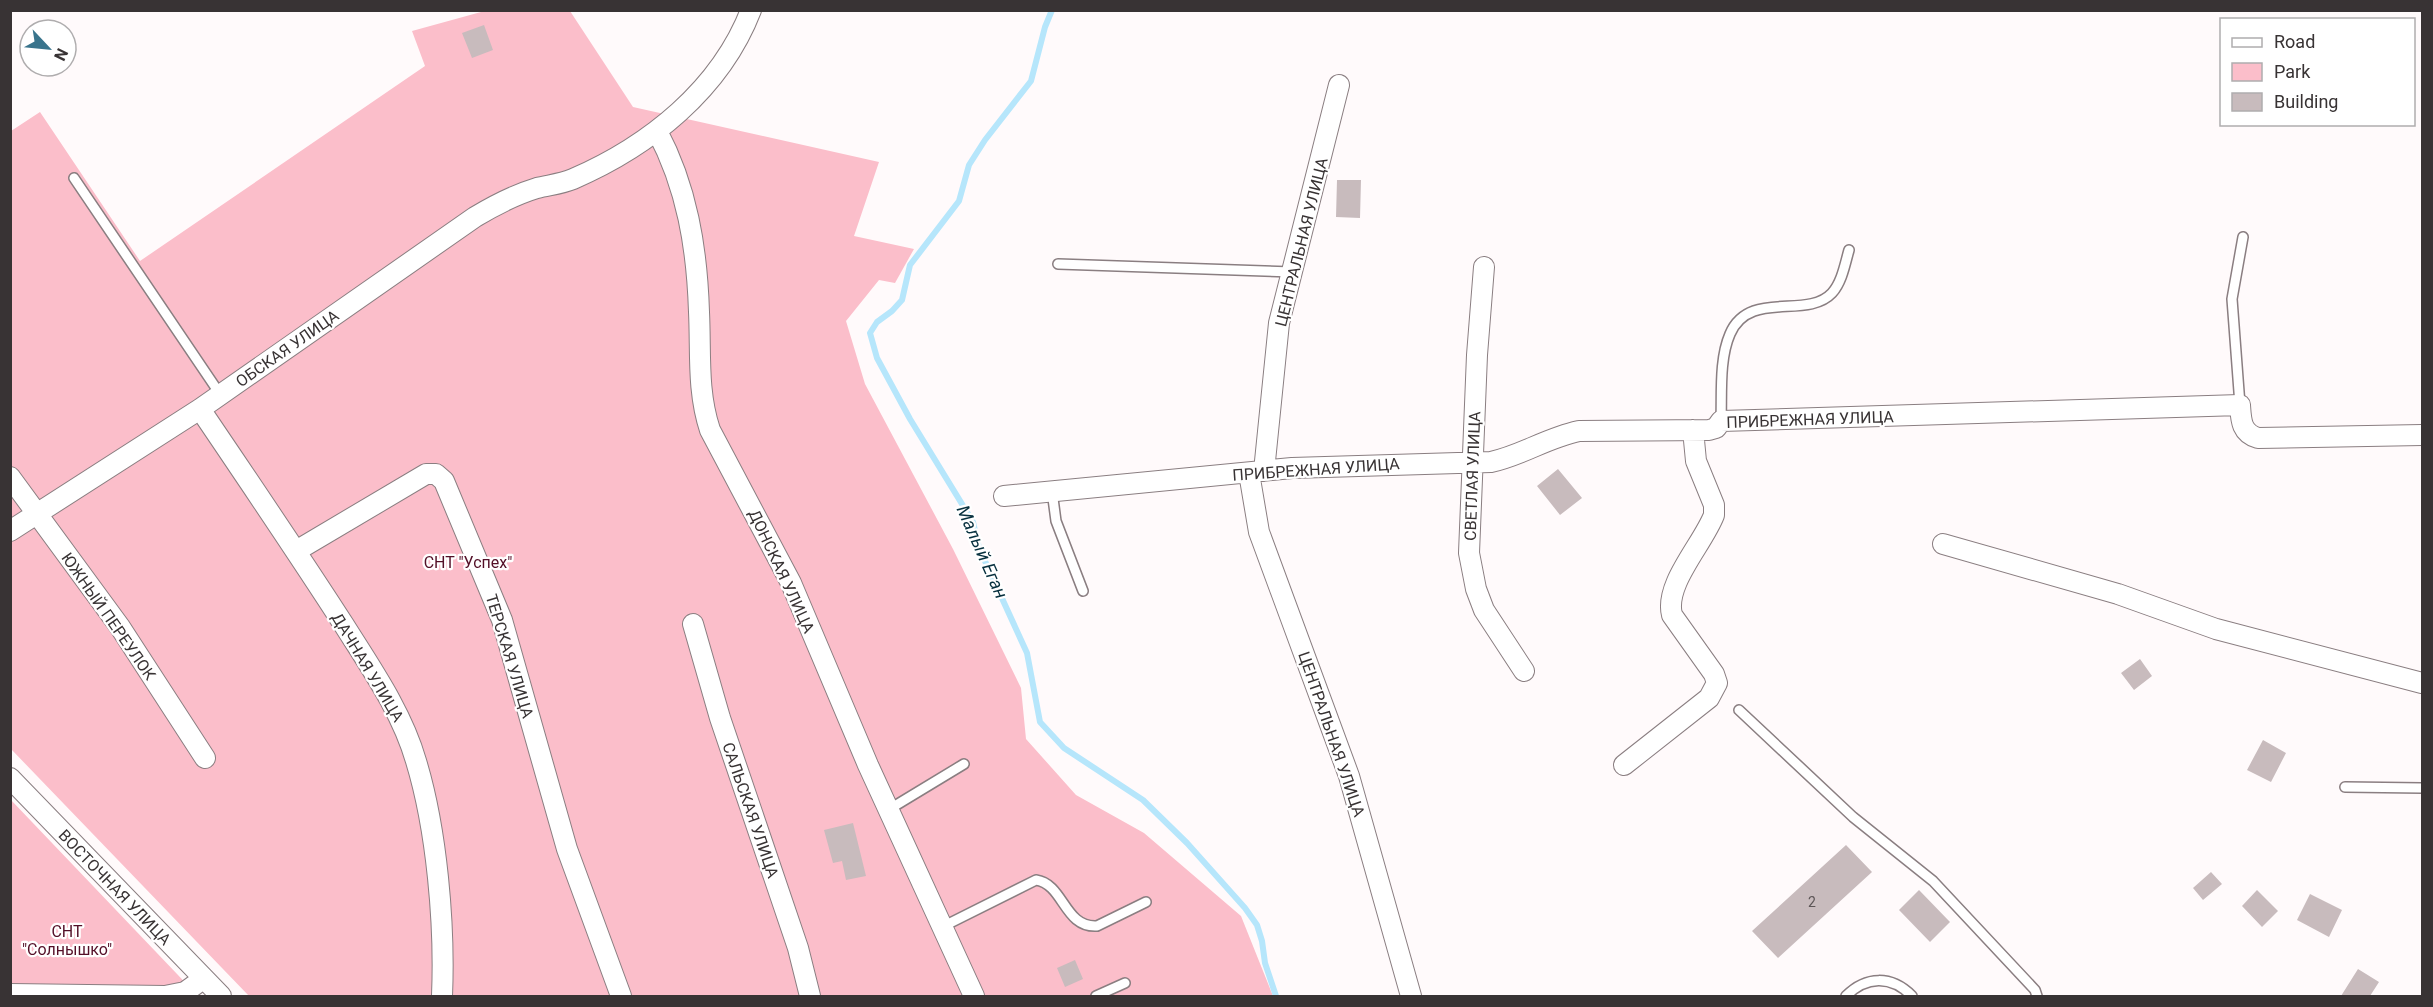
<svg xmlns="http://www.w3.org/2000/svg" width="2433" height="1007" viewBox="0 0 2433 1007" font-family="Roboto,sans-serif">
<style>
.green{fill:#fbbeca}
.lines{fill:none;stroke-linecap:round;stroke-linejoin:round}
.stream{stroke:#b6e6fb;stroke-width:6}
.building{fill:#c8bbbd}
.service-casing{stroke:#8a7e81;stroke-width:12}
.minor-casing{stroke:#8a7e81;stroke-width:22}
.service{stroke:#fff;stroke-width:9}
.minor{stroke:#fff;stroke-width:20}
.labels{text-anchor:middle;stroke-width:4.5;stroke-linejoin:round;paint-order:stroke}
.number-label{font-size:14px;fill:#5c5556}
.street-label{font-size:16px;fill:#383334;stroke:#fff}
.park-label{font-size:16px;fill:#530f27;stroke:#fff}
.water-label{font-size:18px;font-style:italic;fill:#07303e;stroke:#fff}
</style>
<rect width="100%" height="100%" fill="#fffafb"/>
<!-- green -->
<path class="green" d="M570,11L633,107L879,162L854,236L914,249L895,283L879,280L846,321L865,384L953,549L1021,688L1026,739L1076,795L1144,833L1241,916L1273,996H249L11,749V131L40,112L140,261L425,66L412,31L481,12Z
M11,800L198,996H11Z"/>
<g class="lines">
<!-- stream -->
<path class="stream" d="M1052,10L1045,27L1031,81L985,140L969,165L959,201L910,265L902,300L892,311L877,322L870,333L877,358L910,419L973,522L979,548L1027,653L1040,722L1064,748L1143,800L1187,843L1245,908L1257,925L1262,941L1265,963L1276,996"/>
</g>
<!-- building -->
<path class="building" d="M484,25L493,50L472,58L462,33Z
M1337,180H1361L1360,218L1336,217Z
M1558,469L1582,498L1560,515L1537,486Z
M2140,659L2152,676L2134,690L2121,673Z
M2263,740L2286,753L2271,782L2247,770Z
M853,823L866,876L846,880L842,861L833,863L824,830Z
M1846,845L1872,872L1778,958L1752,931Z
M2211,872L2222,884L2203,900L2193,888Z
M1919,890L1950,922L1930,942L1899,910Z
M2257,890L2278,911L2262,927L2242,906Z
M2310,894L2342,910L2329,937L2297,920Z
M1075,960L1083,979L1065,987L1057,968Z
M2358,969L2379,982L2370,996H2341Z"/>
<g class="lines">
<defs>
<path id="service" d="M74,178L220,394
M1058,264L1292,272
M2240,405L2232,299L2243,237
M1721,421C1722,394 1719,359 1730,334C1749,289 1807,320 1832,293C1842,282 1845,264 1849,250
M1052,491L1056,521L1083,591
M1739,710L1853,817L1933,881L2035,990L2037,996
M2345,787L2422,788
M888,810L964,764
M942,927L1036,880C1064,884 1064,928 1097,926L1146,902
M1096,996L1125,983
M1846,996C1866,976 1891,975 1912,996"/>
<path id="minor" d="M657,131C687,187 697,248 699,312C701,352 697,391 710,430L791,583L868,765L974,996
M1484,267L1477,355L1469,553L1476,589L1484,610L1524,671
M200,409C248,480 297,552 344,625C371,668 402,712 416,761C437,830 445,925 442,996
M1264,471L1279,323L1339,85
M1249,473L1259,532L1349,776L1411,996
M10,477L120,627L205,758
M1004,496L1292,468L1491,462C1523,455 1546,438 1579,431L1709,430L1716,428L1721,421L2240,405C2241,420 2241,433 2258,438L2422,435
M10,531L200,409L475,217C495,205 514,195 537,188C549,185 561,184 573,179C649,146 720,90 751,10
M1943,544L2118,594L2216,629L2422,683
M296,551L426,474H436L444,481L502,620L567,849L621,996
M693,624L720,718L798,948L810,996
M1624,765L1709,698L1717,683L1714,674L1672,615C1664,584 1703,544 1714,515V505L1696,461L1693,430
M10,778L221,996
M10,994L165,996L185,992L203,979"/>
</defs>
<!-- service casing -->
<use href="#service" class="service-casing"/>
<!-- minor casing -->
<use href="#minor" class="minor-casing"/>
<!-- service -->
<use href="#service" class="service"/>
<!-- minor -->
<use href="#minor" class="minor"/>
</g>
<g class="labels">
<!-- number labels -->
<g class="number-label">
<text x="1812" y="907">2</text>
</g>
<!-- street labels -->
<g class="street-label">
<text transform="translate(1301 242) rotate(-76)" y="6">ЦЕНТРАЛЬНАЯ УЛИЦА</text>
<text transform="translate(287 348) rotate(-35)" y="6">ОБСКАЯ УЛИЦА</text>
<text transform="translate(1810 419) rotate(-2)" y="6">ПРИБРЕЖНАЯ УЛИЦА</text>
<text transform="translate(1316 469) rotate(-4)" y="6">ПРИБРЕЖНАЯ УЛИЦА</text>
<text transform="translate(1472 476) rotate(-88)" y="6">СВЕТЛАЯ УЛИЦА</text>
<text transform="translate(782 571) rotate(65)" y="6">ДОНСКАЯ УЛИЦА</text>
<text transform="translate(109 616) rotate(55)" y="6">ЮЖНЫЙ ПЕРЕУЛОК</text>
<text transform="translate(510 656) rotate(73)" y="6">ТЕРСКАЯ УЛИЦА</text>
<text transform="translate(368 667) rotate(59)" y="6">ДАЧНАЯ УЛИЦА</text>
<text transform="translate(1332 734) rotate(71)" y="6">ЦЕНТРАЛЬНАЯ УЛИЦА</text>
<text transform="translate(751 810) rotate(71)" y="6">САЛЬСКАЯ УЛИЦА</text>
<text transform="translate(115 887) rotate(46)" y="6">ВОСТОЧНАЯ УЛИЦА</text>
</g>
<!-- park labels -->
<g class="park-label">
<text x="468" y="568">СНТ "Успех"</text>
<text x="67" y="937">СНТ<tspan x="67" dy="18">"Солнышко"</tspan></text>
</g>
<!-- water labels -->
<g class="water-label">
<text transform="translate(982 552) rotate(66)" y="6">Малый Еган</text>
</g>
</g>
<!-- border -->
<rect width="2433" height="1007" fill="none" stroke="#383334" stroke-width="24"/>
<!-- legend -->
<rect x="2220" y="18" width="195" height="108" fill="#ffffff" stroke="#afadae" stroke-width="1.5"/>
<rect x="2232" y="38" width="30" height="9" fill="#ffffff" stroke="#afadae" stroke-width="1.5"/>
<text x="2274" y="48" font-size="18" fill="#383334">Road</text>
<rect x="2232" y="63" width="30" height="18" fill="#fbbeca" stroke="#afadae" stroke-width="1.5"/>
<text x="2274" y="78" font-size="18" fill="#383334">Park</text>
<rect x="2232" y="93" width="30" height="18" fill="#c8bbbd" stroke="#afadae" stroke-width="1.5"/>
<text x="2274" y="108" font-size="18" fill="#383334">Building</text>
<!-- north arrow -->
<g transform="translate(48 48) rotate(116)"><circle r="28" fill="#ffffff" stroke="#afadae" stroke-width="1.5"/>
<path d="M0-4.5L10 22L0 15L-10 22Z" fill="#39748c"/>
<text y="-9" font-size="16" font-weight="bold" text-anchor="middle" fill="#383334">N</text>
</g>
</svg>
